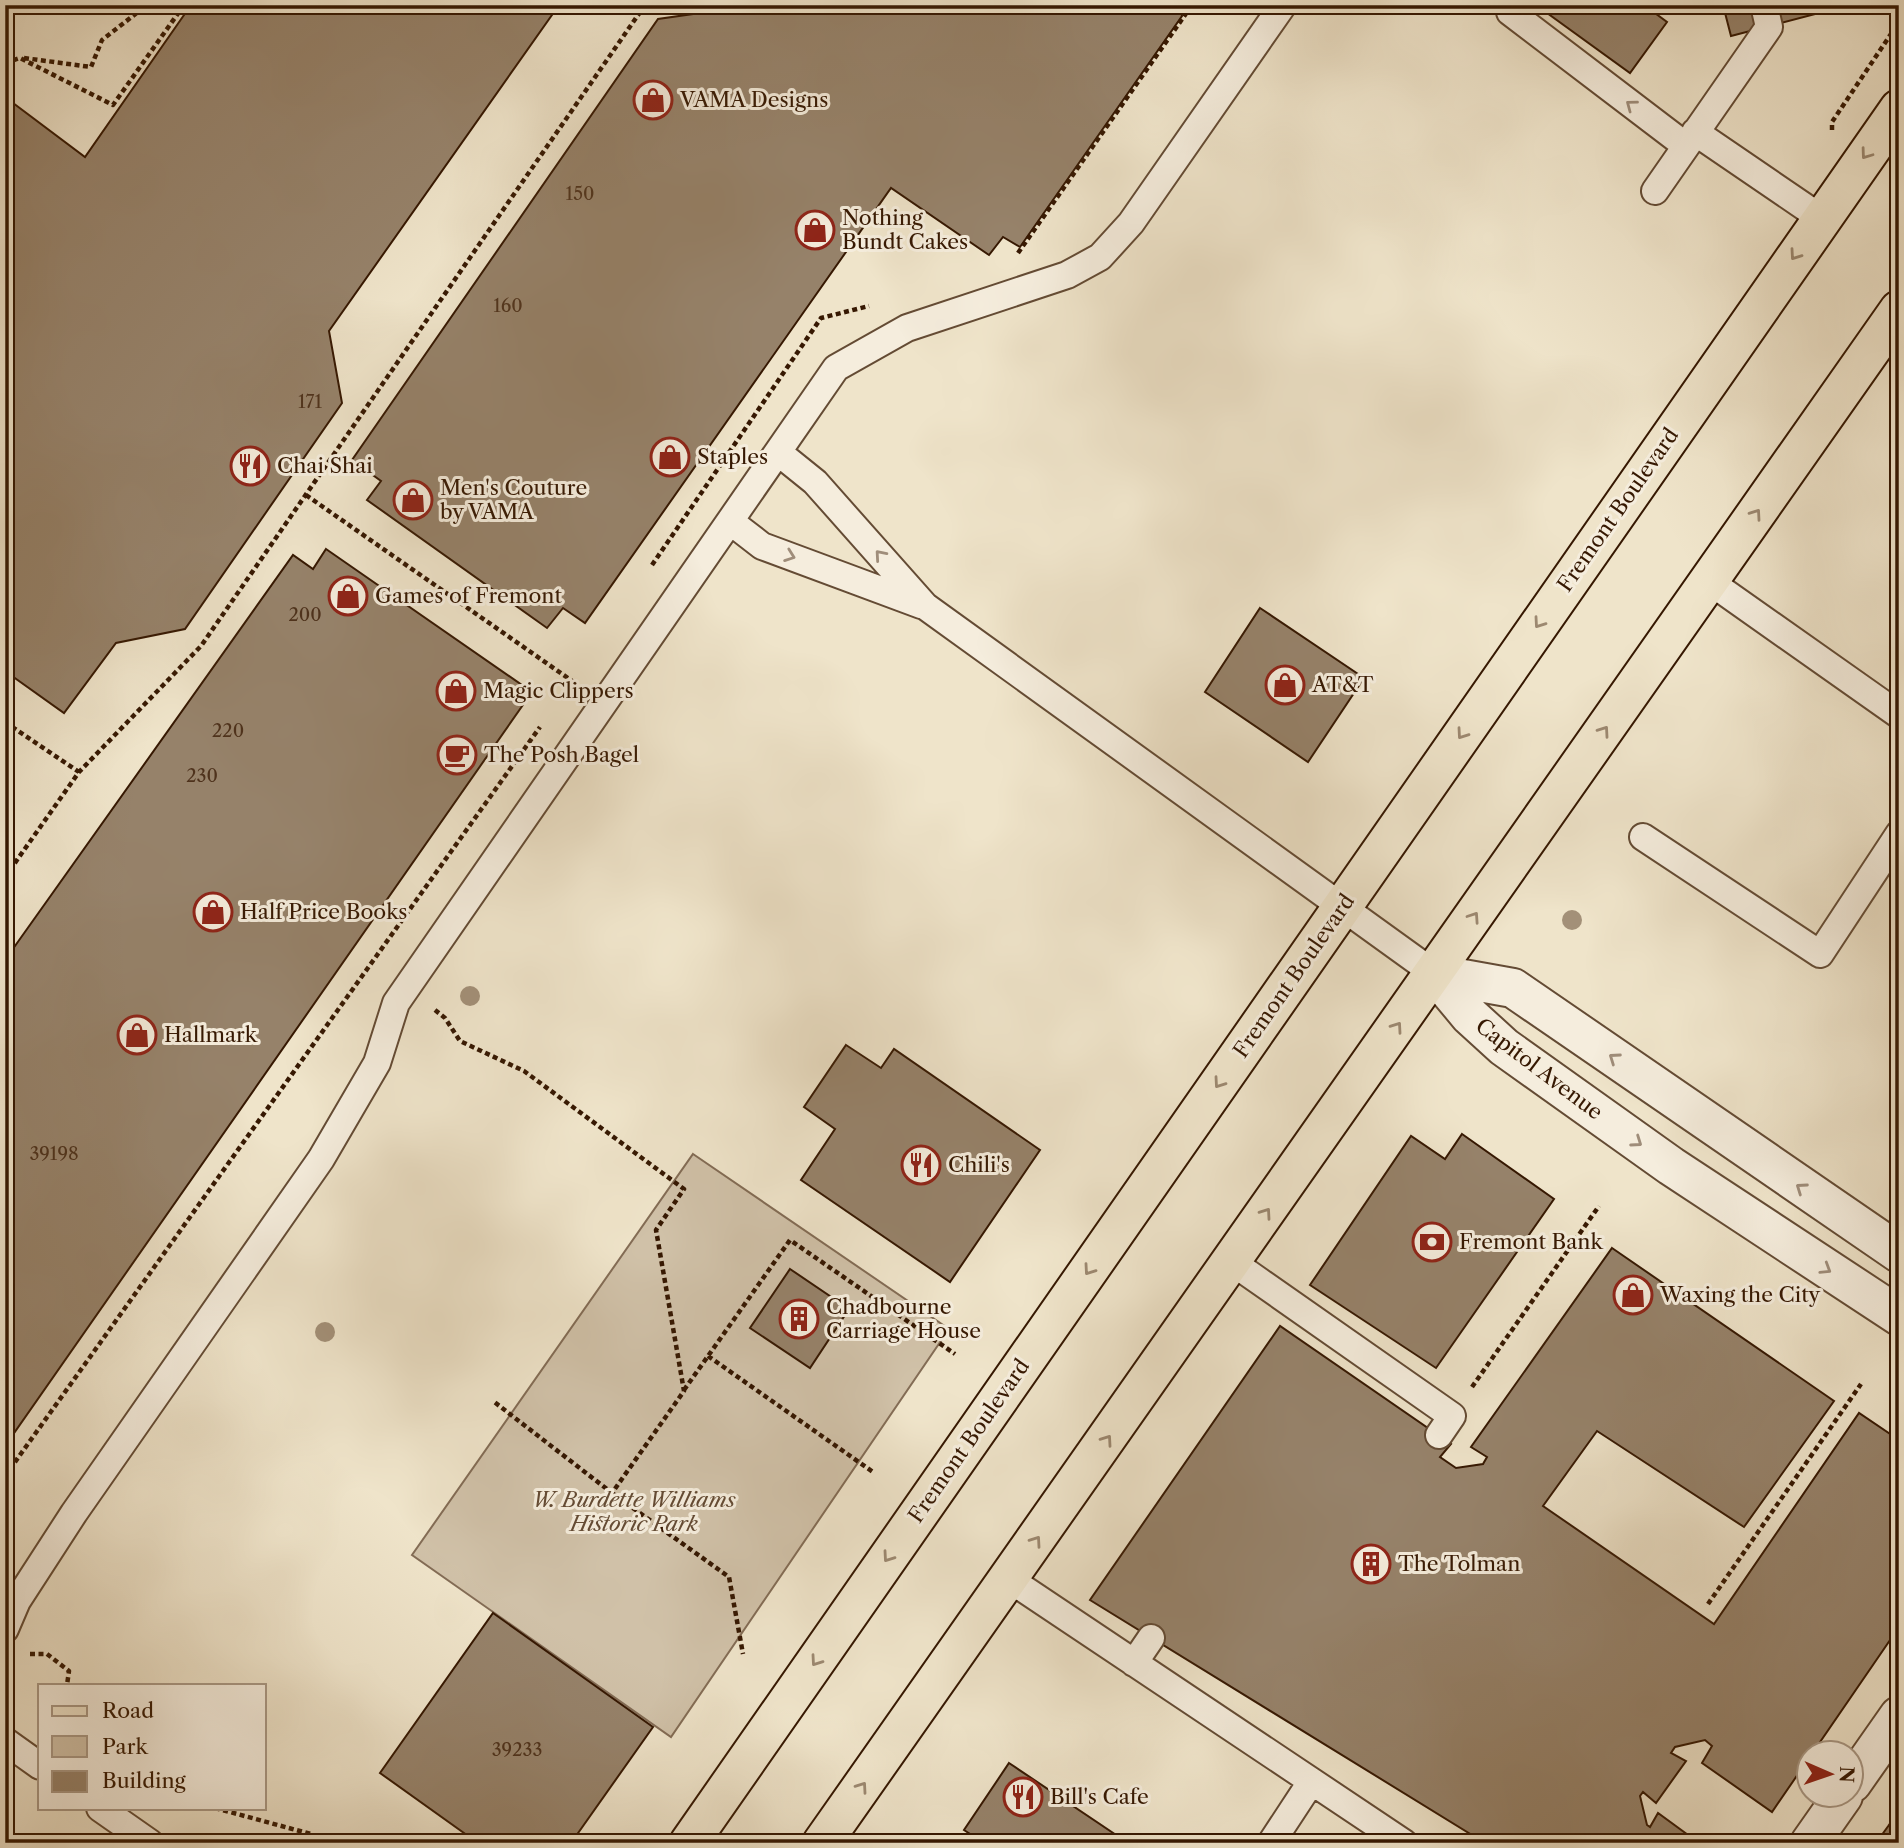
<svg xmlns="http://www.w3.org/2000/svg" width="1904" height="1848" viewBox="0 0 1904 1848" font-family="'Libre Caslon Text',serif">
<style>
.green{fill:#d0c1a8;stroke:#836c55;stroke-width:2}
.building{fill:#96826a;stroke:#361802;stroke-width:2}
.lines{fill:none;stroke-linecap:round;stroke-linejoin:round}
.service-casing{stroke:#644b34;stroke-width:30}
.minor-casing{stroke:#644b34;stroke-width:42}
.primary-casing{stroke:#361802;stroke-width:42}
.path{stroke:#361802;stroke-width:4.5;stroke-dasharray:5 3.5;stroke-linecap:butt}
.service{stroke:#f5eddd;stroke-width:26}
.minor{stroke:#f5eddd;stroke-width:38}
.primary{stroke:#efe4ca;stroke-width:38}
.tree{fill:#a39078}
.oneway{stroke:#9f8d7a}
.oneway2{stroke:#9c8870}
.labels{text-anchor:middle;stroke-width:6;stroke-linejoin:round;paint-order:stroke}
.number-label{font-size:18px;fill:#4e321c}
.poi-label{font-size:21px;fill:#361802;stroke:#f5eddd;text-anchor:start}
.street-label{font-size:21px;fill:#361802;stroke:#f5eddd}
.park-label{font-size:21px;font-style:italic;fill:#644b34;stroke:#f5eddd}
</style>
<rect width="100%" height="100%" fill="#efe4ca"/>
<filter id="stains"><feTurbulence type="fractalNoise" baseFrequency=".00286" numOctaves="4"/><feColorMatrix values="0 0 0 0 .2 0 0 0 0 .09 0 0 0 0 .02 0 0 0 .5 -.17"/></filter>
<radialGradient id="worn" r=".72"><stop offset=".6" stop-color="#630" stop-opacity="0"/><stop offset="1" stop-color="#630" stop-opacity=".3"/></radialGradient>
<!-- green -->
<path class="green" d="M693,1154L949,1329L671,1737L412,1555Z"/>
<!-- building -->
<path class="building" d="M191,5H559L329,331L342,403L185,629L116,643L64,713L5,671V97L85,157Z
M712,5H1179L1182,16L1020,247L1003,237L989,255L891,188L585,623L563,608L547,628L367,500L381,481L352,460L658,19L707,12Z
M1536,5H1644L1667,22L1630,73Z
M1723,5H1837L1838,8L1731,36Z
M326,549L532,692L5,1446V960L293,555L313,569Z
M1260,608L1364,678L1308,762L1205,692Z
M846,1045L881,1068L894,1049L1040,1150L950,1282L801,1180L835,1129L804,1107Z
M1462,1134L1554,1199L1436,1368L1310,1285L1411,1136L1445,1159Z
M1612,1248L1834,1401L1744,1527L1597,1431L1543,1506L1714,1624L1859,1413L1899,1440V1627L1772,1812L1702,1763L1712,1746L1705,1740L1675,1747L1671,1753L1686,1761L1656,1803L1643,1792L1640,1796L1647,1825L1650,1827L1658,1813L1699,1843H1485L1090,1600L1280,1326L1451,1444L1440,1457L1456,1468L1483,1464L1487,1457L1471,1447Z
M790,1269L849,1309L810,1368L750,1328Z
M493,1613L653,1727L571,1843H478L380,1773Z
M1009,1763L1128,1843H984L964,1830Z
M1899,1811V1831L1889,1825Z
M1889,1825L1899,1831V1843H1876Z"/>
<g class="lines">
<defs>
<path id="service" d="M1515,5L1510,12L1686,146
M1695,132L1821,218
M1655,191L1769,27L1764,5
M779,453L815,482L925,606L1435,974
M731,522L762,546L921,605
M1709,581L1899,715
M1643,837L1820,954L1899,834
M1232,1262L1452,1416L1439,1435
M1009,1579L1404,1843
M5,1629L17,1601L74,1513L321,1159L377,1063L396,1003L836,368L907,328L1067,275L1100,257L1131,223L1283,5
M1134,1663L1151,1638
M5,1741L40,1766
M100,1808L150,1843
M1271,1843L1311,1782"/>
<path id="minor" d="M1435,974L1470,1016L1504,1047L1671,1166L1899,1316
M1435,974L1513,988L1899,1253
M1852,1783L1899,1716
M1810,1843L1843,1796"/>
<path id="primary" d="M689,1843L1899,109
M822,1843L1899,310"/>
</defs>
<!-- service casing -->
<use href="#service" class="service-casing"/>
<!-- minor casing -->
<use href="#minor" class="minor-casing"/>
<!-- primary casing -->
<use href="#primary" class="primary-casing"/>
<!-- path -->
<path class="path" d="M24,58L91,67L102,40L147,5
M5,63L20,58L113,105L184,5
M1832,130V122L1899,22
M1018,253L1192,5
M306,495L575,683
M652,565L821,318L869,306
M5,722L79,772
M5,877L79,772L201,646L645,5
M435,1010L445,1018L460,1041L524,1071L684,1189L656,1230L684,1391L612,1493L493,1401
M708,1356L873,1472
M1472,1387L1599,1206
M684,1390L790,1240L955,1354
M5,1476L540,727
M612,1493L729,1577L743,1654
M1708,1604L1861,1384
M30,1654H47L69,1671L67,1685
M215,1808L311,1834L323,1843"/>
<!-- service -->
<use href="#service" class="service"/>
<!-- minor -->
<use href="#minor" class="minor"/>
<!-- primary -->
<use href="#primary" class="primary"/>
</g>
<!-- trees -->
<g class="tree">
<circle cx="1572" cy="920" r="10"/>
<circle cx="470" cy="996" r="10"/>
<circle cx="325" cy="1332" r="10"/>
</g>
<!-- one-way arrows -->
<defs><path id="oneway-chevron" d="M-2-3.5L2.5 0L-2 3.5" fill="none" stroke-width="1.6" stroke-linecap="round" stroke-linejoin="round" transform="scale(1.75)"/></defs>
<g class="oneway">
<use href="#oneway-chevron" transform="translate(1631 105) rotate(-143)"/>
<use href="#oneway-chevron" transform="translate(880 555) rotate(-131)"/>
<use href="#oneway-chevron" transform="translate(790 556) rotate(20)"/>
<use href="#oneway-chevron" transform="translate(1614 1058) rotate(-145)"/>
<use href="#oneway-chevron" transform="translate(1637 1142) rotate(35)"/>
<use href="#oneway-chevron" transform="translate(1801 1188) rotate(-145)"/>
<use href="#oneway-chevron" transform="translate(1826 1269) rotate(32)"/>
</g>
<g class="oneway2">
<use href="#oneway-chevron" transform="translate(1866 154) rotate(126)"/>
<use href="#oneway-chevron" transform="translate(1795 255) rotate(125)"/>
<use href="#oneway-chevron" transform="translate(1756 514) rotate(-55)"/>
<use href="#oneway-chevron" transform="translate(1539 623) rotate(125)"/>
<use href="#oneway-chevron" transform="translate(1604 731) rotate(-55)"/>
<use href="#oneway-chevron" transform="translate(1462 734) rotate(125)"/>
<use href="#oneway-chevron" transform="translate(1474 917) rotate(-56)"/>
<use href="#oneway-chevron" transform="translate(1397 1027) rotate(-55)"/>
<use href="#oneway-chevron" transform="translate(1219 1083) rotate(125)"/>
<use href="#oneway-chevron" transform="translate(1266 1213) rotate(-55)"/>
<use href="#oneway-chevron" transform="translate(1089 1270) rotate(125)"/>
<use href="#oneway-chevron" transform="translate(1107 1440) rotate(-55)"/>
<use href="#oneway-chevron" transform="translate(1036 1541) rotate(-55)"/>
<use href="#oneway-chevron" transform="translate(888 1557) rotate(125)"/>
<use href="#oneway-chevron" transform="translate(816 1661) rotate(125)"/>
<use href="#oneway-chevron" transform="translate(862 1787) rotate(-55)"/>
</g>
<!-- icons -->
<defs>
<symbol id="shop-ring" viewBox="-11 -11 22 22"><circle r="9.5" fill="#f5eddd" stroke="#8f2418" stroke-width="1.5"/><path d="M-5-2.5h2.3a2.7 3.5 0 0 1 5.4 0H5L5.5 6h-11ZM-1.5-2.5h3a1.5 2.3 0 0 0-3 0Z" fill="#8f2418"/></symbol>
<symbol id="restaurant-ring" viewBox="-11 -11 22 22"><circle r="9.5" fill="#f5eddd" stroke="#8f2418" stroke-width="1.5"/><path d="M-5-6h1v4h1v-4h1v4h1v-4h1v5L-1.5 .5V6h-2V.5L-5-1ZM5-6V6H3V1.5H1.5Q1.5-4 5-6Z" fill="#8f2418"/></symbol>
<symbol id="cafe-ring" viewBox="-11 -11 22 22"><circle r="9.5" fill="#f5eddd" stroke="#8f2418" stroke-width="1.5"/><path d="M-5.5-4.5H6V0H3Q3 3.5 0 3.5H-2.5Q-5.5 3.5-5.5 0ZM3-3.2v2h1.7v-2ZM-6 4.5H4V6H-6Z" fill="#8f2418"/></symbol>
<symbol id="bank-ring" viewBox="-11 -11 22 22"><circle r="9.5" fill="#f5eddd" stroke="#8f2418" stroke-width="1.5"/><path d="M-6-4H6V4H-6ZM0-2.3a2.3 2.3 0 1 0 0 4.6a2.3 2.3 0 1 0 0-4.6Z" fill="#8f2418"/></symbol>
<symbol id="building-ring" viewBox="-11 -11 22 22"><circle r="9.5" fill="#f5eddd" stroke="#8f2418" stroke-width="1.5"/><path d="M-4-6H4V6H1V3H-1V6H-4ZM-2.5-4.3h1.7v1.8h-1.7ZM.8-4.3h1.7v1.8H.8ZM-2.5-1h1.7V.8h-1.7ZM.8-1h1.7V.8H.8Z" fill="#8f2418"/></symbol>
</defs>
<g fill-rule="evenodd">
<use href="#shop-ring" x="631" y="78" width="44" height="44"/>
<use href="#shop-ring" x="793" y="208" width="44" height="44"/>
<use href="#shop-ring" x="648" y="435" width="44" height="44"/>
<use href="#restaurant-ring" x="228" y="444" width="44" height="44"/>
<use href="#shop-ring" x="391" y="478" width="44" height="44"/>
<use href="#shop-ring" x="326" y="574" width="44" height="44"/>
<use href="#shop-ring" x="1263" y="663" width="44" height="44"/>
<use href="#shop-ring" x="434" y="669" width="44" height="44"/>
<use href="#cafe-ring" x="435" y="733" width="44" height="44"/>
<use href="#shop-ring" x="191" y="890" width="44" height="44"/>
<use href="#shop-ring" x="115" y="1013" width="44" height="44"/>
<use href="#restaurant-ring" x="899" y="1143" width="44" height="44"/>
<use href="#bank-ring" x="1410" y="1220" width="44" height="44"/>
<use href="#shop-ring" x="1611" y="1273" width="44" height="44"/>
<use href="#building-ring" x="777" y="1297" width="44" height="44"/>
<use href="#building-ring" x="1349" y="1542" width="44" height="44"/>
<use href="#restaurant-ring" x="1001" y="1775" width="44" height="44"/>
</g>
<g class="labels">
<!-- number labels -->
<g class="number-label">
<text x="580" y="200">150</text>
<text x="508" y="312">160</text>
<text x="310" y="408">171</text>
<text x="305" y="621">200</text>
<text x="228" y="737">220</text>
<text x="202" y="782">230</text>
<text x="54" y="1160">39198</text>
<text x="517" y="1756">39233</text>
</g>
<!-- poi labels -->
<g class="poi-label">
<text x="680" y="107">VAMA Designs</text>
<text x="842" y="225">Nothing<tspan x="842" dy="24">Bundt Cakes</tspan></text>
<text x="697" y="464">Staples</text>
<text x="277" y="473">Chai Shai</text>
<text x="440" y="495">Men's Couture<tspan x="440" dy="24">by VAMA</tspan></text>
<text x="375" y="603">Games of Fremont</text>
<text x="1312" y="692">AT&amp;T</text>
<text x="483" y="698">Magic Clippers</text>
<text x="484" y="762">The Posh Bagel</text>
<text x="240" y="919">Half Price Books</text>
<text x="164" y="1042">Hallmark</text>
<text x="948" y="1172">Chili's</text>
<text x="1459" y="1249">Fremont Bank</text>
<text x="1660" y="1302">Waxing the City</text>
<text x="826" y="1314">Chadbourne<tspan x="826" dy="24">Carriage House</tspan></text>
<text x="1398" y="1571">The Tolman</text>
<text x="1050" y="1804">Bill's Cafe</text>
</g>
<!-- street labels -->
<g class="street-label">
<text transform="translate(1618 510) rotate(-55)" y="7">Fremont Boulevard</text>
<text transform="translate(1294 976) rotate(-55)" y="7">Fremont Boulevard</text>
<text transform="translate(1539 1069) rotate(37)" y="7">Capitol Avenue</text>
<text transform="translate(969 1441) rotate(-55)" y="7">Fremont Boulevard</text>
</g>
<!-- park labels -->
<g class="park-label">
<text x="634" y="1507">W. Burdette Williams<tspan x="634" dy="24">Historic Park</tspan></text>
</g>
</g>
<!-- margin -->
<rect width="1904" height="1848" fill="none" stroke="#efe4ca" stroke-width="28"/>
<rect x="7" y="7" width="1890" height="1834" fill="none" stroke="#361802" stroke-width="3.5"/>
<rect x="14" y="14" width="1876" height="1820" fill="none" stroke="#361802" stroke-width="2"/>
<!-- legend -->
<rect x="38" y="1684" width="228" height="126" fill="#f5eddd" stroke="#a99885" stroke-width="2"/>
<rect x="52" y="1706" width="35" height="10" fill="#efe4ca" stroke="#a99885" stroke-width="2"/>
<text x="102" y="1718" font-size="21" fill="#361802">Road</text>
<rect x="52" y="1736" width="35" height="21" fill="#d0c1a8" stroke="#a99885" stroke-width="2"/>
<text x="102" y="1754" font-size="21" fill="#361802">Park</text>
<rect x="52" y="1771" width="35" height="21" fill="#96826a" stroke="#a99885" stroke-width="2"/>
<text x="102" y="1788" font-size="21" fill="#361802">Building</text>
<!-- north arrow -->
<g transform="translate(1830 1774) rotate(92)"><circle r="33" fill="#f5eddd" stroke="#a99885" stroke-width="2"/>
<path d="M0-5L12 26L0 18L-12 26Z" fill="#8f2418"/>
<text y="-10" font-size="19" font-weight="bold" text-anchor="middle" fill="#361802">N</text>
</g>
<rect width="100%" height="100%" filter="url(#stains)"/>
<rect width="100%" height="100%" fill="url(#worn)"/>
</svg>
